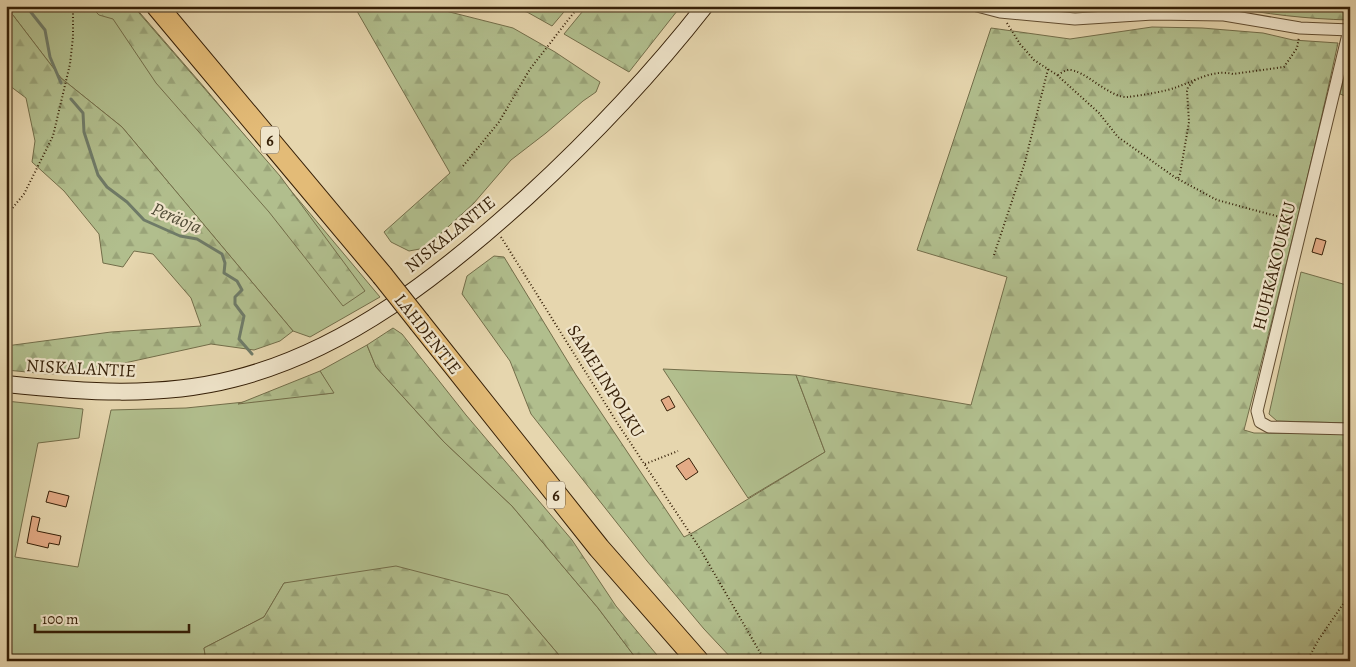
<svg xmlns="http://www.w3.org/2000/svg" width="1356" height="667" viewBox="0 0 1356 667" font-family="Alegreya,serif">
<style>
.green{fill:#b1be8d;stroke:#736e4a}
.forest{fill:url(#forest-firs);stroke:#736e4a}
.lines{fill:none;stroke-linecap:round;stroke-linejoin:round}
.stream{stroke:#6f7b68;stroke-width:3}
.building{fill:#e4ab86;stroke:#351f07}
.street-casing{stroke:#614d31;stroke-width:13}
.secondary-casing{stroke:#351f07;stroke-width:18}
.highway-casing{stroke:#351f07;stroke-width:23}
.path{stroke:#351f07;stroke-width:2;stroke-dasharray:1 2.5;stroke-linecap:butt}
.street{stroke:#efe4ca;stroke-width:11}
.secondary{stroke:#efe4ca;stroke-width:16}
.highway{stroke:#e3bb77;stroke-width:21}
.highway-bridge-casing{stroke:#351f07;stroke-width:23;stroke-linecap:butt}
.highway-bridge{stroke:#e3bb77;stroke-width:21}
.labels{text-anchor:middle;stroke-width:4.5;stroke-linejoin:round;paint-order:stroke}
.shield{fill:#efe4ca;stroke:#6d5a42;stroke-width:1}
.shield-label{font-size:16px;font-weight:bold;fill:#351f07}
.street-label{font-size:18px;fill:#351f07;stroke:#efe4ca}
.water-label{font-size:19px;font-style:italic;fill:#524d38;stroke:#efe4ca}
</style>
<defs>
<pattern id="forest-firs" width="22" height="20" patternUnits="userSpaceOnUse" patternTransform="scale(1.25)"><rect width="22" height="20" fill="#b1be8d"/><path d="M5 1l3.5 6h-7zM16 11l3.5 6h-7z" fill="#99a378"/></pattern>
</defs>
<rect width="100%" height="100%" fill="#e6d6ae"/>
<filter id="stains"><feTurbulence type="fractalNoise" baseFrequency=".004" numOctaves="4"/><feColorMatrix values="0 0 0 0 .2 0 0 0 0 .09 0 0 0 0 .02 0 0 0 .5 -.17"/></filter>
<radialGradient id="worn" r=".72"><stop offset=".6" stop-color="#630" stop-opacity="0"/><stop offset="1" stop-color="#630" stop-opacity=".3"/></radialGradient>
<!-- green -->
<path class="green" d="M6,6H134L204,87L380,297L310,337L293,331L122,127L61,78Z
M1350,50V98L1340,94Z
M1301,272L1350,286V423L1277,421L1269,414Z
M367,345L376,367L444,442L512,506L598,608L638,661H564L508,595L284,583L264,617L204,648L206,661H6V401L83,409L79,438L38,443L15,557L78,567L111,410L186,408L333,393L320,371Z
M663,369L796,375L825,452L748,498Z"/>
<!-- forest -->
<path class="forest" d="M6,6L61,78L122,127L293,331L280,341L254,350L211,344L79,373L48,374L6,370V346L111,332L201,326L191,298L153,254L134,251L123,267L103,263L99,234L64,191L32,162L35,141L26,98L6,83Z
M90,6H133L280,176L365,291L343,306L269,212L156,83L113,19L99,15Z
M354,6H426L513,28L555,52L600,82L596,92L583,101L546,133L511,160L474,203L425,248L409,251L391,242L384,232L450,173Z
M502,6H569L552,26L527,12Z
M587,6H681L629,72L564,34Z
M1223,6H1350V20C1307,19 1265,14 1223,6Z
M1152,27L1202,28L1263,33L1293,40L1338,43C1310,173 1277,301 1244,430L1254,433L1350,434V661H734L704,629L647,561L531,414L510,361L462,294L467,276L494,256L504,257L576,375L684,537L694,532L825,452L796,375L971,405L1007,277L917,250L991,28L1070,39Z
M393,328L402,334L466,415L572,540L616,606L662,661H638L598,608L512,506L444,442L376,367L367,345Z
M320,371L334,393L238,404Z
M396,566L508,595L564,661H206L204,648L264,617L284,583Z"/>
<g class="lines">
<!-- stream -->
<path class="stream" d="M26,6L45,30L50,57L61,83
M71,99L83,113L84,132L98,175L107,187L127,202L144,220L180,236L197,239L222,254L225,263L224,273L237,281L242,290L235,297V304L244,316L239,339L252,354"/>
</g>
<!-- building -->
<path class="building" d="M1316,238L1326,241L1322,255L1312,252Z
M669,396L675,407L667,411L661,400Z
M689,458L698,472L686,480L676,466Z
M49,491L69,496L66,507L46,502Z
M32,516L40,518L37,531L61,536L59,545L49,543L48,548L27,543Z"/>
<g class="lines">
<defs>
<path id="street" d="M977,6L1000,12L1075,19L1153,14L1224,15L1300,28L1350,30
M1349,30L1257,411L1260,422L1269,427L1350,429"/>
<path id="secondary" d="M6,384C81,392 159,398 233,379C346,351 442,274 527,197C591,138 651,75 705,6"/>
<path id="highway" d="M157,6L382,275
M420,323L599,548L698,661"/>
</defs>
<!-- street casing -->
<use href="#street" class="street-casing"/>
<!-- secondary casing -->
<use href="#secondary" class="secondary-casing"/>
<!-- highway casing -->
<use href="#highway" class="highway-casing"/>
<!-- path -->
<path class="path" d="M1007,23L1020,44L1034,60L1057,75L1099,113L1118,137L1176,178L1217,200L1291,220
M1058,75C1061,73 1065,70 1068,70C1083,68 1110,99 1128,97C1142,95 1164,92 1177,87C1195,81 1213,69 1233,74L1284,67L1297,48L1299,37
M463,166L499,122L530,69L579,6
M1178,178L1180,174L1189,122L1187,91L1188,87L1195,80
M6,216L24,194L53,136L70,64L73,37V6
M501,237L618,424L699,547L765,661
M994,255L1025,162L1048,69
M645,464L678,451
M1307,661L1319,639L1350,594"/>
<!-- street -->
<use href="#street" class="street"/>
<!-- secondary -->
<use href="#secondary" class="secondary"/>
<!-- highway -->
<use href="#highway" class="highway"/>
<defs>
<path id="highway-bridge" d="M382,275L420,323"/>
</defs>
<!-- highway-bridge casing -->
<use href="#highway-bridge" class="highway-bridge-casing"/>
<!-- highway-bridge -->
<use href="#highway-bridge" class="highway-bridge"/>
</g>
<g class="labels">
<!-- shield labels -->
<g class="shield">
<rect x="261" y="126.5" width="18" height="27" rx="4"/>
<rect x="547" y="481.5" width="18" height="27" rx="4"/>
</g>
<g class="shield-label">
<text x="270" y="146">6</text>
<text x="556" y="501">6</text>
</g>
<!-- street labels -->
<g class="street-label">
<text transform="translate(450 234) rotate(-39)" y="6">NISKALANTIE</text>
<text transform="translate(1274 266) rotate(-76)" y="6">HUHKAKOUKKU</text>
<text transform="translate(428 334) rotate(52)" y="6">LAHDENTIE</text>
<text transform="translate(81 368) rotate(3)" y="6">NISKALANTIE</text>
<text transform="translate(606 381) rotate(58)" y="6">SAMELINPOLKU</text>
</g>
<!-- water labels -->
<g class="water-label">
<text transform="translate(177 217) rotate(23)" y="7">Peräoja</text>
</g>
</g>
<!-- margin -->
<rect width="1356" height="667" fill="none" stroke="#e6d6ae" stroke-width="25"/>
<rect x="8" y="8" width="1341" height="652" fill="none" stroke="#351f07" stroke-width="2.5"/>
<rect x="12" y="12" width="1331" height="642" fill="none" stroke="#351f07"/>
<!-- scale -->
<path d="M35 624v8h154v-8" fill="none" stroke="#351f07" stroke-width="2.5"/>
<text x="42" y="624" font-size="15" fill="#351f07" stroke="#efe4ca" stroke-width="4" paint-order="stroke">100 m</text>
<rect width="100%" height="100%" filter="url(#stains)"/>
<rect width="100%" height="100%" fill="url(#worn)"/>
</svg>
